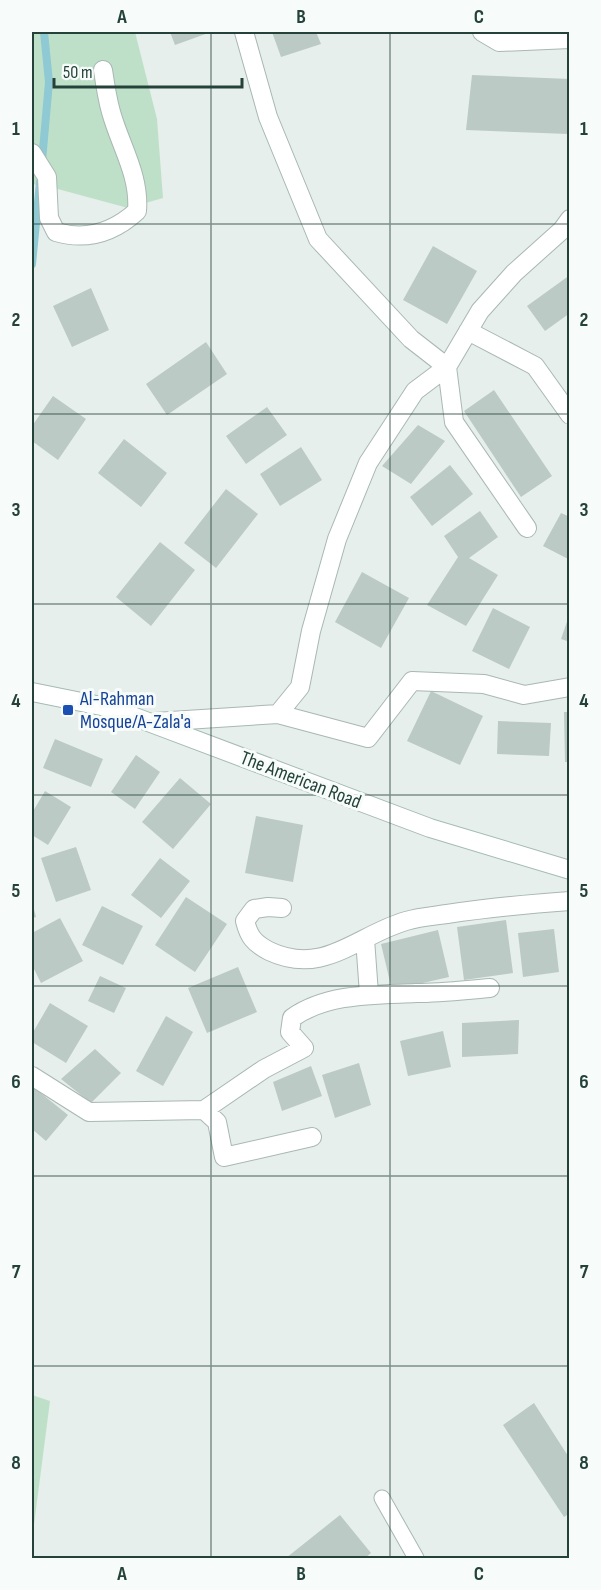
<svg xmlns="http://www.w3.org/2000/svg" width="601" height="1590" viewBox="0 0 601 1590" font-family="'Sofia Sans Condensed',sans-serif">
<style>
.green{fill:#bfe0c8}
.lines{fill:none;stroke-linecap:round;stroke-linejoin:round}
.stream{stroke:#8ec9d4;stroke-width:8}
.building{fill:#bbcac4}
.lane-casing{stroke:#a8b8b2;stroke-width:17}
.street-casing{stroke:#a8b8b2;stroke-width:20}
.secondary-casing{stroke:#a4bbb3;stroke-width:20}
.lane{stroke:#fff;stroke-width:15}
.street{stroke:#fff;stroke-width:18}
.secondary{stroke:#fff;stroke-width:18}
.grid{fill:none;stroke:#24423a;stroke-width:1.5;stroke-opacity:0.55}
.transit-dot{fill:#1a4fb4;stroke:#f7fbf9;stroke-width:2}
.labels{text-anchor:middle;stroke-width:6;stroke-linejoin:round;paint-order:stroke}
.transit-label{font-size:20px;fill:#164399;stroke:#f7fbf9;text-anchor:start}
.street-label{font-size:20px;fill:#24423a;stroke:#f7fbf9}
.neatline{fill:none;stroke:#24423a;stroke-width:2}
.grid-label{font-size:20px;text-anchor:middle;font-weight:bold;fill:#24423a}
</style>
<rect width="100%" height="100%" fill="#e6efeb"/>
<!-- green -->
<path class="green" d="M32,32H135L157,119L163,198L128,208L54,188L32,184Z
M32,1395L50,1401L32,1540Z"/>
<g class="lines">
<!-- stream -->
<path class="stream" d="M42,161L49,82L44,32
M32,264L40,182"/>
</g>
<!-- building -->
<path class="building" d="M170,32H211L175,45Z
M272,32H316L321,44L281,57Z
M472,75L570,79L569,134L466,130Z
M433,246L477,271L447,324L403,300Z
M570,275V313L545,331L527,306Z
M91,288L109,330L72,347L53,306Z
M206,342L227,374L167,415L146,384Z
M494,390L552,476L521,497L464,411Z
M53,396L86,419L58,460L32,441V426Z
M267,407L287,435L246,464L226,436Z
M418,425L445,441L411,484L382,466Z
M124,439L167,473L141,507L98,473Z
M301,447L322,480L280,506L260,474Z
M450,465L473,494L432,526L410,497Z
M226,489L258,514L216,568L184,543Z
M480,511L498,537L469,558L498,575L466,626L427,605L458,557L444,536Z
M561,513L570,517V560L543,546Z
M160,542L195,570L151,626L116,597Z
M362,572L409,598L381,648L335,622Z
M493,608L530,627L509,669L472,651Z
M569,616H570V642L561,639Z
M431,691L483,716L460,765L407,741Z
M564,712H570V762H565Z
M498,721L551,723L549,756L497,754Z
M55,739L103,759L91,787L43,768Z
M136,755L160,772L135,809L111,792Z
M180,778L211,804L173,849L142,822Z
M45,791L71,807L48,845L32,835V813Z
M256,816L303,825L293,882L245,873Z
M76,847L91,890L56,902L41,858Z
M160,858L190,881L161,918L131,895Z
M186,897L227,924L195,972L155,945Z
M32,902L36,917L32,918Z
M102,906L143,926L123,965L82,945Z
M60,918L83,961L41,983L32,965V933Z
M506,920L513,973L464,980L457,927Z
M554,929L559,972L523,977L518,933Z
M438,930L449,977L392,990L381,944Z
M238,967L257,1012L207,1033L188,988Z
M100,976L126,988L114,1013L88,1001Z
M50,1003L88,1026L66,1063L32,1042V1034Z
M166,1016L193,1032L163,1086L136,1071Z
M519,1020L518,1054L462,1057V1023Z
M443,1031L451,1067L408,1076L400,1041Z
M95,1049L121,1073L91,1103L61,1079Z
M359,1063L371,1105L335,1118L322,1075Z
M311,1066L322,1096L282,1111L273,1082Z
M32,1086L68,1115L46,1141L32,1129Z
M534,1403L570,1459V1513L564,1517L503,1425Z
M340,1515L371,1553L365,1558H286Z"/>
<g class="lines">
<defs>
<path id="lane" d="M382,1498L416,1558"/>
<path id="street" d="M244,32L268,117L318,239L411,339L447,367L454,422L527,528
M482,32L499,42L570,39
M32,153L47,177L49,218L56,232C87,241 114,232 137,211C140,175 120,145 111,112C107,98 105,84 103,70
M468,331L535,366L570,415
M278,714L368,738L412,681L484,684L524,695L570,687
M155,722L278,714L300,687L311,631L337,539L368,463L415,391L447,367L480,311L514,273L562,230L570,219
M282,908L268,907L254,909L245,921C249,937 254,943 269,951C324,977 357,935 406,921C419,917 433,916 447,914C487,908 528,904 570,901
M365,939L369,994
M32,1076L89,1112L204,1110L217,1122L224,1157L312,1137
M204,1110L264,1069L304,1048L290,1032L292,1018C327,993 375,995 416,993C441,993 465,990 490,988"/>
<path id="secondary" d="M32,692L111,708L430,828L570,870"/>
</defs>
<!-- lane casing -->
<use href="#lane" class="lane-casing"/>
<!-- street casing -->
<use href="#street" class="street-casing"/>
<!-- secondary casing -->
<use href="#secondary" class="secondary-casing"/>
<!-- lane -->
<use href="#lane" class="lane"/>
<!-- street -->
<use href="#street" class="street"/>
<!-- secondary -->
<use href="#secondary" class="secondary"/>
</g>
<!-- grid -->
<path class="grid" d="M211,32V1558M390,32V1558M32,224H570M32,414H570M32,604H570M32,795H570M32,986H570M32,1176H570M32,1366H570"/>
<!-- markers -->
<rect class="transit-dot" x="62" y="704" width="12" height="12" rx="3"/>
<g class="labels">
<!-- transit labels -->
<g class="transit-label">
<text x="80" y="705">Al-Rahman<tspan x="80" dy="23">Mosque/A-Zala'a</tspan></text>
</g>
<!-- street labels -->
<g class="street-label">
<text transform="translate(301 779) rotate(21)" y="7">The American Road</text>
</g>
</g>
<!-- border -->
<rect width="601" height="1590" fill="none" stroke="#f7fbf9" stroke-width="66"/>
<!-- scale -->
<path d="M54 78v9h188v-9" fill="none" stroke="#24423a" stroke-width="3"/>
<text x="63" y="78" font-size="18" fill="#24423a" stroke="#f7fbf9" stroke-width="4.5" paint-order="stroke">50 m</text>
<rect x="33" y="33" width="535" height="1524" class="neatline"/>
<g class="grid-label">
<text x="122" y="23">A</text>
<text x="301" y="23">B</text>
<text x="479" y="23">C</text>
<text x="16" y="135">1</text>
<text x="584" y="135">1</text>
<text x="16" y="326">2</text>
<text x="584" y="326">2</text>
<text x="16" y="516">3</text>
<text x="584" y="516">3</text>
<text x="16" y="707">4</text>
<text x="584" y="707">4</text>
<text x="16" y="897">5</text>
<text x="584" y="897">5</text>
<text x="16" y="1088">6</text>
<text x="584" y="1088">6</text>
<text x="16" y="1278">7</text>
<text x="584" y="1278">7</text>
<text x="16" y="1469">8</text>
<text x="584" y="1469">8</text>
<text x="122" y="1580">A</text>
<text x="301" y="1580">B</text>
<text x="479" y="1580">C</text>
</g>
</svg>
